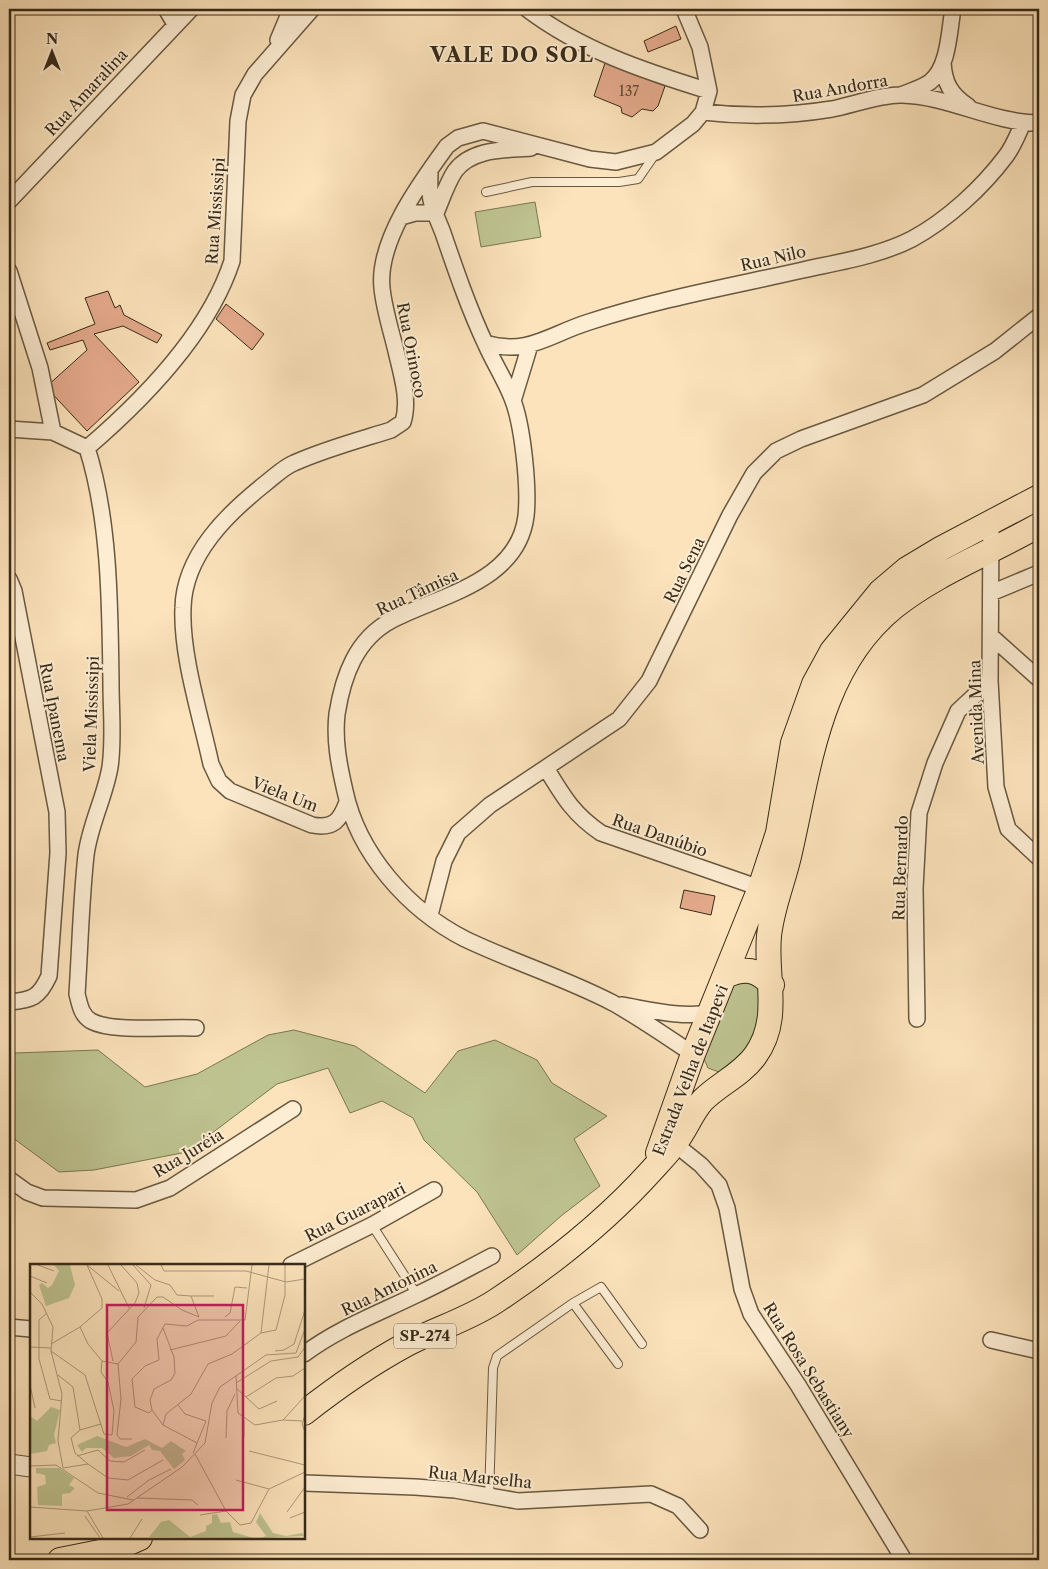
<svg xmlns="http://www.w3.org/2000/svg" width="1048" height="1569" viewBox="0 0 1048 1569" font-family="'Libre Caslon Text',serif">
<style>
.green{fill:#bec491;stroke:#7a7754}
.building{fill:#e4aa8c;stroke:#372a18}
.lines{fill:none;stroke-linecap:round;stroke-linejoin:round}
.service-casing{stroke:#685841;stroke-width:10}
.minor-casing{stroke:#685841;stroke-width:18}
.tertiary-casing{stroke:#685841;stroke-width:21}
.primary-casing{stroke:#372a18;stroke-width:26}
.service{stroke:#fdedd3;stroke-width:8}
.minor{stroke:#fdedd3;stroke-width:15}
.tertiary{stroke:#fdedd3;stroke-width:19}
.primary{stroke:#fce3bb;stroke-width:24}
.labels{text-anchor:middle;stroke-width:4;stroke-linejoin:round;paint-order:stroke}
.number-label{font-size:14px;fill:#624a35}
.shield{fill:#fdedd3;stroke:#726450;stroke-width:1}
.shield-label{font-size:15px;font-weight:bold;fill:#372a18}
.street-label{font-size:16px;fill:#372a18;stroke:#fdedd3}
.district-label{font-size:21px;font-weight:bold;letter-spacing:1px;fill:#372a18;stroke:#fdedd3}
.inset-road{fill:none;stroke:#ad997a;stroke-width:1}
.view{fill:#c2185b;fill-opacity:0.15;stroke:#c2185b;stroke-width:2.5}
.inset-edge{fill:none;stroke:#372a18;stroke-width:2.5}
</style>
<rect width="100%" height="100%" fill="#fce3bb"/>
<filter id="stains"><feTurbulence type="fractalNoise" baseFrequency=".004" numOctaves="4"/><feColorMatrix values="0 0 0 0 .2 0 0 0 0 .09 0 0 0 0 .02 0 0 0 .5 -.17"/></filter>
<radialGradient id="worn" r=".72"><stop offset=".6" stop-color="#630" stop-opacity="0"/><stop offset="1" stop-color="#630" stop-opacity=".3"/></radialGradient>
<!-- green -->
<path class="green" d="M535,202L541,237L481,247L475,212Z
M739,981L754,984L760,990L762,998L755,1040L730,1070L719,1072L708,1068L703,1057L727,989Z
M294,1030L355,1046L425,1093L458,1051L495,1040L537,1060L552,1083L607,1116L574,1139L600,1186L561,1216L517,1255L477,1192L424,1140L413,1118L382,1101L350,1113L328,1068L277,1084L187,1152L94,1170L59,1172L9,1135V1049L15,1053L98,1050L145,1087L197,1074L268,1035Z"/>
<!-- building -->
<path class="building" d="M676,26L681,39L648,52L644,41Z
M605,63L665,86L658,106L653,111L642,109L632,117L622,113L621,107L594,96Z
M108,291L115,308L120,305L124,315L162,335L157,343L123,326L94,334L139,382L87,431L46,387L87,350L83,340L50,350L47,343L95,324L85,298Z
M226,304L264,334L252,350L216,319Z
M684,890L715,896L711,915L680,908Z"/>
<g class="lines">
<defs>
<path id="service" d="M486,192L532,182H619L638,179L656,153
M372,1225L417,1295
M573,1303L618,1364
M489,1498L493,1368L497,1356L573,1303L601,1287L642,1344"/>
<path id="minor" d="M166,9L175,24
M527,9C581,50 644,71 709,91
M278,40L291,9
M943,62C944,83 951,95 968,106
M901,95C910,91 922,88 930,82C949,67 949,31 953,9
M703,112C746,117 789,116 832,109C852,105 883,94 902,95C949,96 992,123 1039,123
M430,170C430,179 429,191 431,200C433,211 439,222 443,233C456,271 469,309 486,345C494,363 505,380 512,398C523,425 529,488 526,516C518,582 440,595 392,620C356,639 343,676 337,714C334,740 339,765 345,791C358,853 408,910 465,939C513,962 565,978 613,1003C640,1018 667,1037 693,1054
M9,201L191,9
M436,213C442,199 447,183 455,171C472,148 506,150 531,148
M401,217L415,213H436
M9,271L40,368L53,432
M485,343C528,356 550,334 589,322C659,299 732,286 803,270C839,262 879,256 912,239C947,220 982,188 1006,156C1013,147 1018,134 1023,123
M513,401L530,345
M9,429L53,432L87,448
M87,448C110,520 110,608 111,684C111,711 114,740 110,767C105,797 90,824 86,855C81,901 80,948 77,994C80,1005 81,1015 91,1021C113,1033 169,1026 196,1028
M87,448C143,400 209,332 232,261L238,121L243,95L255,74L312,9
M991,523L990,681L996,787L1008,829L1039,858
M9,579L14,591L57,812L58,853L49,976C39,998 32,1000 9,1002
M991,593L1039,573
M992,637L1039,679
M546,768C563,796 573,814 601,833L760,888
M347,802C340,821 333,829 312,825L230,791L219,781L211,764C201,717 181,656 183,608C184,555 228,513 266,483C275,476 284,467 294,463C325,449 359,440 391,430L403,422C410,400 401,373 396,351C391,330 384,309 382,288C377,241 420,183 447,146L458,138L483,131L590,159L616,162L656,152L693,124L703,112L709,91L700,47L684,9
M430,915L444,861L458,833L490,805L619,719L649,681L730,515L754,473L776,451L801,439L923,395L995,351L1039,316
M621,1005C651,1010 680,1018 711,1013
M917,1019L915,888L919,813L935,763L958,711L990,681
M675,1144L701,1165L719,1185L727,1208L742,1289L751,1314L798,1385L904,1560
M9,1179L27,1192L43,1198L136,1200L170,1188L293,1109
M291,1265L372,1225L434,1190
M9,1327L31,1329
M991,1340L1039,1351
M304,1354C339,1328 377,1314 416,1295C442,1283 467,1269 492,1256
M304,1483L415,1487L455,1490L518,1501L651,1494L678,1506L700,1530"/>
<path id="tertiary" d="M9,1464L31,1467"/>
<path id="primary" d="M725,976C745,967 757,969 772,985
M658,1153L693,1054L760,888L778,833L793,743L814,684L832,651L880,592L907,569L942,548L1039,497
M304,1413C337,1387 370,1364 407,1344C436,1329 469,1319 496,1301C552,1264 607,1220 652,1170C660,1161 669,1152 676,1142C686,1129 692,1112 703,1100C719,1084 741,1075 755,1056C782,1019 765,978 769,936C772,907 784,880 790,852C810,765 819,668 894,607C938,572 991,553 1039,525
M60,1560L115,1549L140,1538"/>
</defs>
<!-- service casing -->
<use href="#service" class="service-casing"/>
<!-- minor casing -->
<use href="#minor" class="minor-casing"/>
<!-- tertiary casing -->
<use href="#tertiary" class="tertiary-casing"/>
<!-- primary casing -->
<use href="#primary" class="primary-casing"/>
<!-- service -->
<use href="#service" class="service"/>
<!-- minor -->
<use href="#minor" class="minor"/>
<!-- tertiary -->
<use href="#tertiary" class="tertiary"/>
<!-- primary -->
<use href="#primary" class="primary"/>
</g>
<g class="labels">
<!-- number labels -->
<g class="number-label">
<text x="629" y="96">137</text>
</g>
<!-- shield labels -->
<rect class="shield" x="394" y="1323.5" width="62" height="25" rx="4"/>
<g class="shield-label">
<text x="425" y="1341">SP-274</text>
</g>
<!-- street labels -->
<g class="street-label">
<text transform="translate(840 88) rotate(-10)" y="6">Rua Andorra</text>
<text transform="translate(86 92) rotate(-47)" y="6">Rua Amaralina</text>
<text transform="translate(215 211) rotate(-86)" y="6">Rua Mississipi</text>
<text transform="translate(773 258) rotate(-13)" y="6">Rua Nilo</text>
<text transform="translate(412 350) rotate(79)" y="6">Rua Orinoco</text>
<text transform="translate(684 570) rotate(-64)" y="6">Rua Sena</text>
<text transform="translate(417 592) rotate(-25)" y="6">Rua Tâmisa</text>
<text transform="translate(55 712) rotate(79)" y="6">Rua Ipanema</text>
<text transform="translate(976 712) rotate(-92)" y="6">Avenida Mina</text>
<text transform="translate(91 714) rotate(-88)" y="6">Viela Mississipi</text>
<text transform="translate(285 794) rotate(21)" y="6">Viela Um</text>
<text transform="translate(660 835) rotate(19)" y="6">Rua Danúbio</text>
<text transform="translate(900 868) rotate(-88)" y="6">Rua Bernardo</text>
<text transform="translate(690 1070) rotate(-69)" y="6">Estrada Velha de Itapevi</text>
<text transform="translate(188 1153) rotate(-31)" y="6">Rua Juréia</text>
<text transform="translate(355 1212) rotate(-27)" y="6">Rua Guarapari</text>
<text transform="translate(389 1288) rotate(-26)" y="6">Rua Antonina</text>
<text transform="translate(809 1370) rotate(58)" y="6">Rua Rosa Sebastiany</text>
<text transform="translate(480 1477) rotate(6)" y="6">Rua Marselha</text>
</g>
<!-- district labels -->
<g class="district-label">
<text x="512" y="62">VALE DO SOL</text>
</g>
</g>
<!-- overview -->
<g transform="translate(30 1264)">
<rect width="275" height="275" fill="#fce3bb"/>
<path d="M24,1H40L45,21L39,34L16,42L9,21L12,19L18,24L22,21L29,7ZM21,143L30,146L24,171L26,179L19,181L17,187L0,190V152L7,157ZM67,172L96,183L115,175L132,184L141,177L156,187L152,190L155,196L144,205L130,187L122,186L119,181L101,192L84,194L72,184H56L52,188L47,181ZM6,204H29L44,214L39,221L45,224L40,229L32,230V242L8,241L7,223L16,220L15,211L6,209ZM230,249L243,269L256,272L272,269L274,272L231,274L236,272L226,258ZM187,250L191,259L200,258L203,268L223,274L119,273L131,258L139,256L160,273L176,267V262L182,259V251Z" fill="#bec491"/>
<path class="inset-road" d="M8,1L24,7M57,1L89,27M78,1L99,44M103,1L121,21L114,44M106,1L125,16L140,21L147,31L161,32L169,53M131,1L134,7H216L256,18L275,15M0,12L17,19M0,28L12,40L23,63L21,87L32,130L28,177L33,204M161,32H184M17,49L9,56V95L20,135L32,137M195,53L200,49L205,23L217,24M168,56H215L222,1M133,64L144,93L145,109L141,116L124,125L120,136L122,146L133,161L167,179M231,69L239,1M21,80L50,63L72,44V35L57,1M0,83L21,84M140,86L196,72L210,57M21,87L55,111L74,170L82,171L84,147L78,118L71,108L72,97L58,80L50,63M245,87L254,86L264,80L275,46M72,97L88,100M83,97L77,69L105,39L109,29L107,19L91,1M88,100L106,78L108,53L127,33H133L152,46L169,53M88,100L91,135L87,171L90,175H102M28,111L43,123L50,166M206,112L208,149L225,161L253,156L275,132M206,119L241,97L268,93L275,83M0,121L5,144M206,124L229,145L247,137M216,133L246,114L263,112L275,104M148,141L155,150L176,157M122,146L119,149L105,143L102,115L115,102L129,96L127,75L135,60L157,62L168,56M275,151L272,160L275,168M253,156L272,157M133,161L136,150L161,130L178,100L202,90L231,69L246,66L255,31V1M214,173V156M196,174L197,147L205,130M219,187L275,201M163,189L176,157M165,190L196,247L210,261L221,259L239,225L275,208M47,192L68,186L80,197L94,198L115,186M58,200L45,189L41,174L50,166L71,160M0,202L26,201L68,229L103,236M33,204L58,200L78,214L98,216L133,196M206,216L239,225M97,233L119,216L141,205M107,234L162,236L168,241M0,243L57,247L98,240L152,203L175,179L182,139L190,123L236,91L266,89L275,65M57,247L73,274M257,248L275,223M170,251L196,247M55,252L70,274M260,254L275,248M0,273L35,269M100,274L112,255"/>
<path class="view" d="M77,41H213V246H77Z"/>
<rect width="275" height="275" class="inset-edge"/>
</g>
<!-- margin -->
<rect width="1048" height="1569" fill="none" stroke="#fce3bb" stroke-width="30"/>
<rect x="10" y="10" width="1028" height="1549" fill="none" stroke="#372a18" stroke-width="2.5"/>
<rect x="15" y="15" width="1018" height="1539" fill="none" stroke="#372a18"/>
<!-- north arrow -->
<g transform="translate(52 52)" stroke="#fdedd3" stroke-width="4" paint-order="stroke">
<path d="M0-4L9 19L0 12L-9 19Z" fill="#372a18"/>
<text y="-8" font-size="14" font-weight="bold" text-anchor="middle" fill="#372a18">N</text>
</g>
<rect width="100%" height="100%" filter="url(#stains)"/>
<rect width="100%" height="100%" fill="url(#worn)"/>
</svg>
